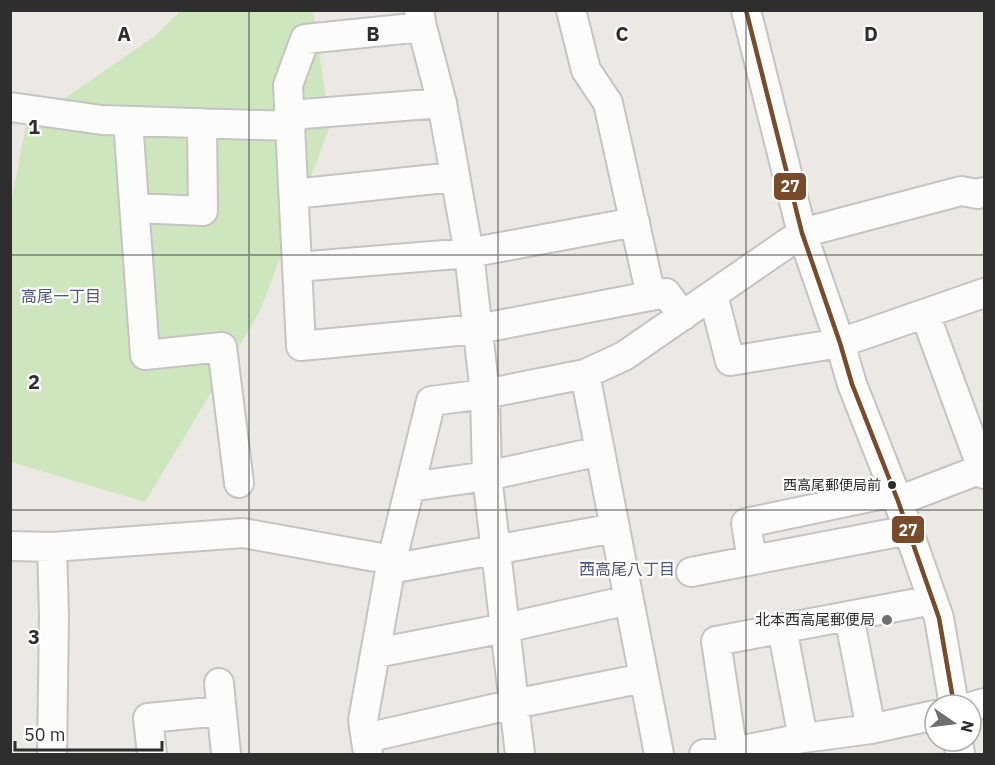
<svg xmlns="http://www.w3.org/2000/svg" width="995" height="765" viewBox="0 0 995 765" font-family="'IBM Plex Sans','Noto Sans JP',sans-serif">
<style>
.green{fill:#cee6be}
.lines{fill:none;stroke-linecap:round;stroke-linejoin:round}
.minor-casing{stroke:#c5c4c5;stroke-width:32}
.minor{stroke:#fcfcfb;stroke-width:28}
.bus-1-casing{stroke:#fff;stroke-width:9}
.bus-1{stroke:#7a4b2a;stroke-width:4.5}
.grid{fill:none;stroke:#2e2e2e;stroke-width:1.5;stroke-opacity:0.55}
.bus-dot{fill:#2e2e2e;stroke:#fff;stroke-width:2}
.poi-dot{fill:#706f6e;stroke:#fff;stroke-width:2}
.labels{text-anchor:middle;stroke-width:4.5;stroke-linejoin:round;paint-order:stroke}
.bus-label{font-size:14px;fill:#2e2e2e;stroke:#fff;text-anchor:end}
.poi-label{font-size:15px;fill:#2e2e2e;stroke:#fff;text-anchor:end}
.neighbourhood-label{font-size:16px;fill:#4d5680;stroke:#fff}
.grid-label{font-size:20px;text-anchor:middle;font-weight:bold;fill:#2e2e2e;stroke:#fff;stroke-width:4.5;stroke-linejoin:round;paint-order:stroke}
.line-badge{stroke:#fff;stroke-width:2}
.badge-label{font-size:16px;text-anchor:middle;font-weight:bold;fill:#fff}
</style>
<rect width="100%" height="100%" fill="#ece8e4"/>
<!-- green -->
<path class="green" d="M180,11H313L330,126L260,311L145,502L11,462L10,208L26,125L155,36Z"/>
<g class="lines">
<defs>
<path id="minor" d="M419,10L422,27L442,103L469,253L485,394L487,476L520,754
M571,10L586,70L608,103L651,296
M746,10L802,233L840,343L852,384L898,501L939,618L954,705
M422,27L305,39L288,85L301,346L478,329L666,293L683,316
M10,107L102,120L291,126
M290,115L442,103
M128,121L145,355L222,347L239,483
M294,194L454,177
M135,208L203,211L202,123
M297,267L469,253L635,222
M713,295L730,361L840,343L984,293
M925,314L984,474
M585,374L659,754
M410,487L487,476L600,451
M898,501L984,468
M10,546L52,547L243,533L392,560
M752,560L746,523L894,492
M390,569L615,528
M691,572L909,530
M849,616L871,729
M782,628L803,738
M376,653L505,628L629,600
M219,683L226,754
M971,707L984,703
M366,738L514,704L644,678
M958,741L960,754
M52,754L54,616L52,547
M152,754L148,718L221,711
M368,754L363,720L392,560L431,401L485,394L585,374L624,356L802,233L961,191L978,194L984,192
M704,754L733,752L803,738L871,729L935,715
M733,754L716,641L933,600"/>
</defs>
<!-- minor casing -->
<use href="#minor" class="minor-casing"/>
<!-- minor -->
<use href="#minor" class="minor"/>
<defs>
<path id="bus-1" d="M746,10L802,233L840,343L852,384L898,501L939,618L954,705"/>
</defs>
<!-- bus-1 casing -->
<use href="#bus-1" class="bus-1-casing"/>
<!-- bus-1 -->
<use href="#bus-1" class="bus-1"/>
</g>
<!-- grid -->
<path class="grid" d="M249,10V754M498,10V754M746,10V754M10,255H984M10,510H984"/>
<!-- markers -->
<circle class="bus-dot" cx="892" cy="485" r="5"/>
<circle class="poi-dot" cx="887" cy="620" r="6"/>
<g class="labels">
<!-- bus labels -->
<g class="bus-label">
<text x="881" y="490">西高尾郵便局前</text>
</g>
<!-- poi labels -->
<g class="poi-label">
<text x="875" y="625">北本西高尾郵便局</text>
</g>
<!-- neighbourhood labels -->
<g class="neighbourhood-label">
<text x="61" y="302">高尾一丁目</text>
<text x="627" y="575">西高尾八丁目</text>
</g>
</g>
<g class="grid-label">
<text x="124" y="41">A</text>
<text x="373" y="41">B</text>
<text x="622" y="41">C</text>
<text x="871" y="41">D</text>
<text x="34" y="134">1</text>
<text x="34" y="389">2</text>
<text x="34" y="644">3</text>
</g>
<g class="line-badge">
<rect x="773" y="172" width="34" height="29" rx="6" fill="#7a4b2a"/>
<rect x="891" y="515" width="34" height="29" rx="6" fill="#7a4b2a"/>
</g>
<g class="badge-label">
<text x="790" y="192">27</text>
<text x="908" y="536">27</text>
</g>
<!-- border -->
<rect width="995" height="765" fill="none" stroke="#2e2e2e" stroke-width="24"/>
<!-- north arrow -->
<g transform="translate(953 723) rotate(104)"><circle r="28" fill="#ffffff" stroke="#ababab" stroke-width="1.5"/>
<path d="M0-4.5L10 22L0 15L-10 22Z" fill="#706f6e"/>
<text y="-9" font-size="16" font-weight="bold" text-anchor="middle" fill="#2e2e2e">N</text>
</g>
<!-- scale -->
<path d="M15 741v9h147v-9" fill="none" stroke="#2e2e2e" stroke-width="3"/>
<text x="24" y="741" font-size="18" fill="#2e2e2e" stroke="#ffffff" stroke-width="4.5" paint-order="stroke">50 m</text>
</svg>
